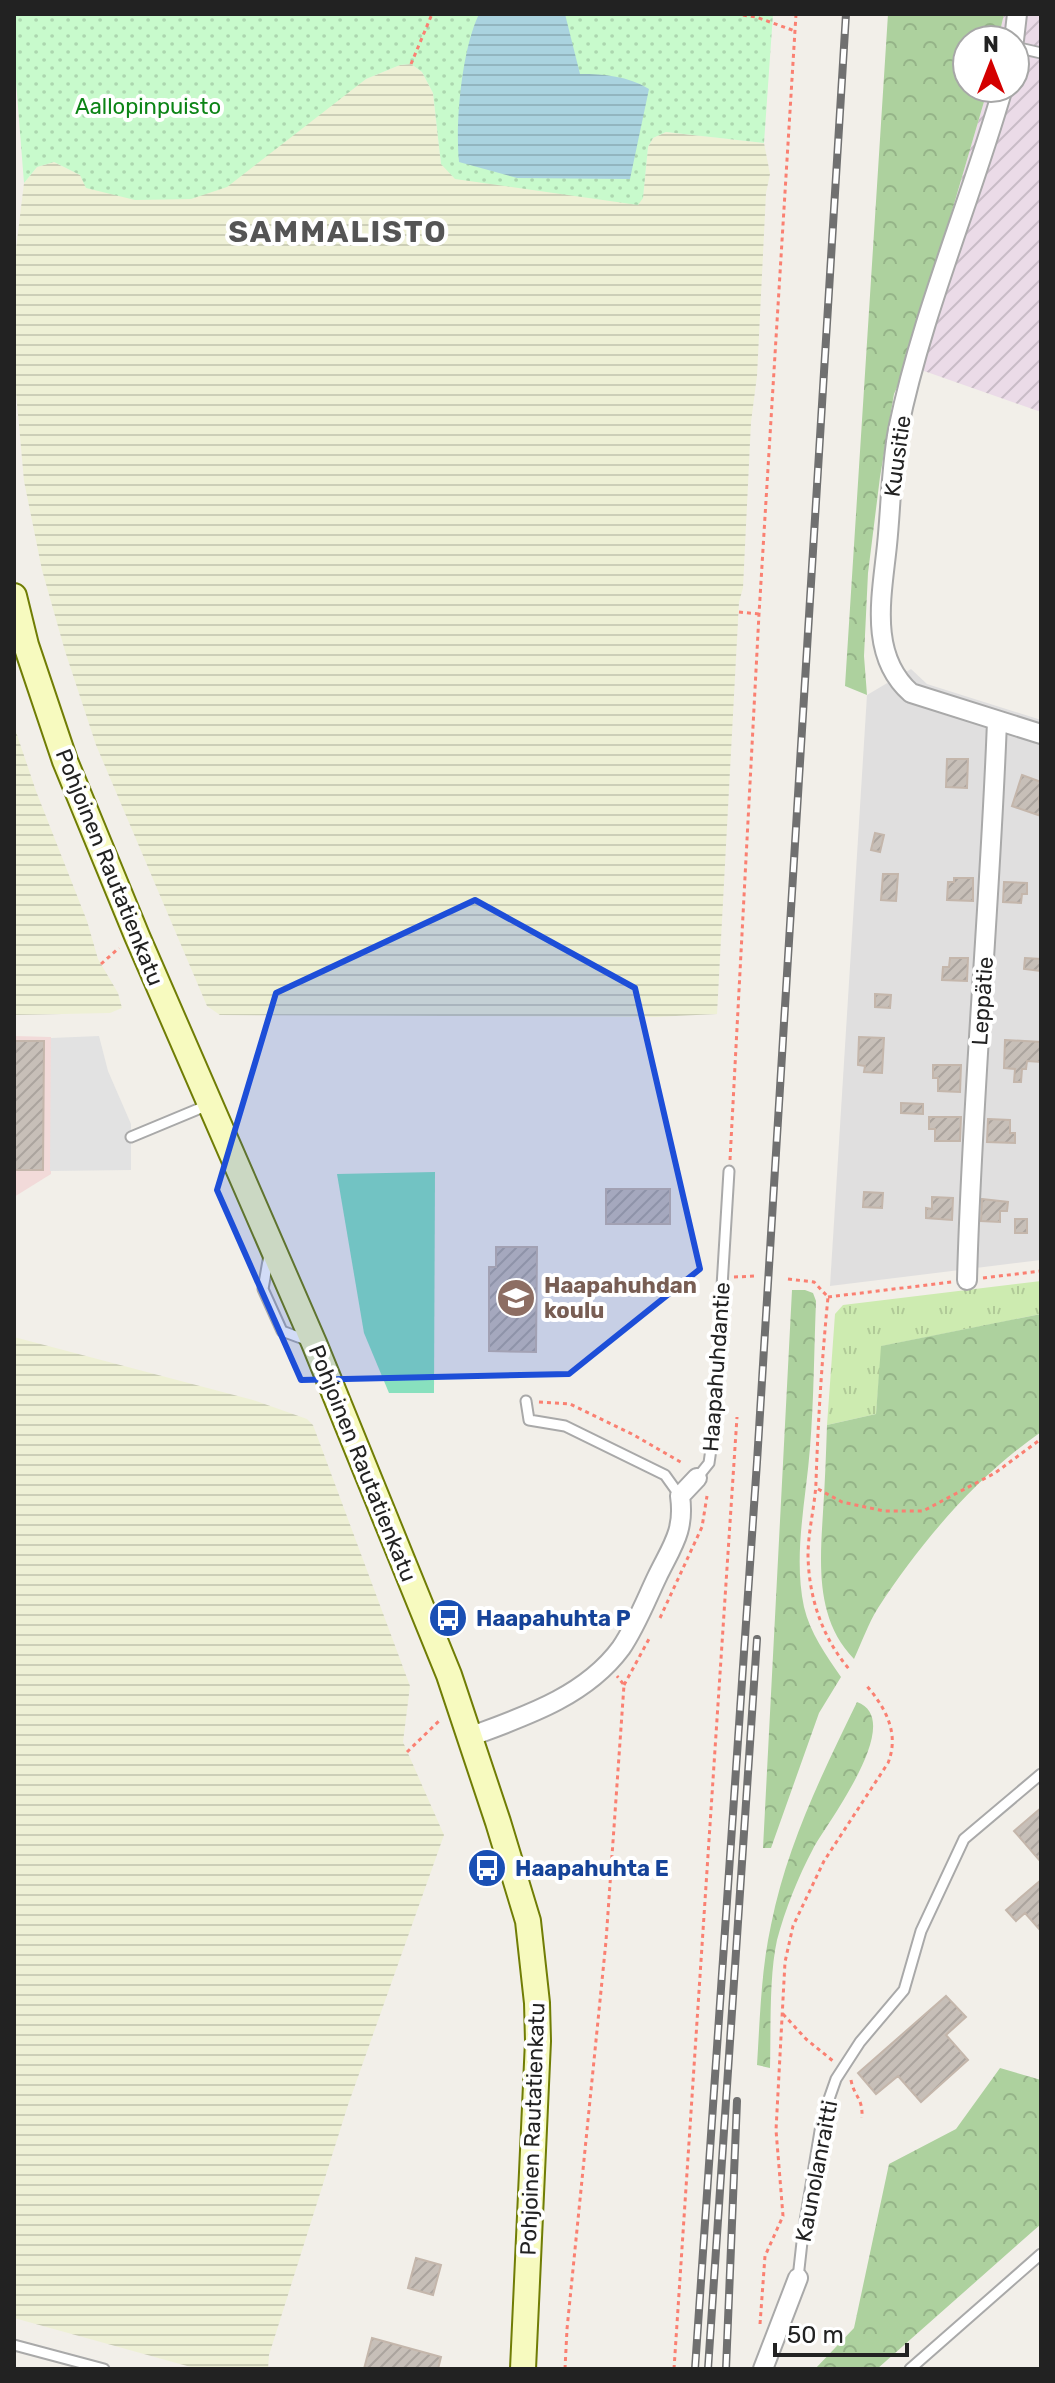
<svg xmlns="http://www.w3.org/2000/svg" width="1055" height="2383" viewBox="0 0 1055 2383" font-family="Rubik,sans-serif">
<style>
.residential{fill:#e0dfdf}
.commercial{fill:#f2dad9}
.industrial{fill:url(#industrial-furrows)}
.farmland{fill:url(#farmland-rules)}
.grass{fill:url(#grass-tufts)}
.forest{fill:url(#forest-crowns)}
.park{fill:url(#park-dots)}
.pitch{fill:#88e0be}
.parking{fill:#e2e2e2}
.water{fill:url(#water-rules)}
.building{fill:url(#building-hatch);stroke:#c4b6ab;stroke-width:2}
.lines{fill:none;stroke-linecap:round;stroke-linejoin:round}
.lane-casing{stroke:#a9a9a9;stroke-width:13}
.street-casing{stroke:#a9a9a9;stroke-width:22}
.secondary-casing{stroke:#707d05;stroke-width:28}
.path{stroke:#fa8072;stroke-width:3;stroke-dasharray:4 4;stroke-linecap:butt}
.lane{stroke:#fff;stroke-width:9}
.street{stroke:#fff;stroke-width:18}
.secondary{stroke:#f7fabf;stroke-width:24}
.rail-casing{stroke:#707070;stroke-width:8}
.rail{stroke:#fff;stroke-width:5;stroke-dasharray:15;stroke-linecap:butt}
.marked{fill:#1d4ed8;fill-opacity:0.2;stroke:#1d4ed8;stroke-width:6;stroke-linejoin:round}
.labels{text-anchor:middle;stroke-width:8;stroke-linejoin:round;paint-order:stroke}
.park-label{font-size:22px;fill:#0c8416;stroke:#fff}
.street-label{font-size:22px;fill:#222;stroke:#fff}
.education-label{font-size:22px;font-weight:bold;fill:#785e54;stroke:#fff;text-anchor:start}
.transit-label{font-size:22px;font-weight:bold;fill:#164399;stroke:#fff;text-anchor:start}
.district-label{font-size:30px;font-weight:bold;letter-spacing:2px;fill:#555;stroke:#fff}
</style>
<defs>
<pattern id="industrial-furrows" width="10" height="10" patternUnits="userSpaceOnUse" patternTransform="scale(2)"><rect width="10" height="10" fill="#ebdbe8"/><path d="M-1 1l2-2M0 10L10 0M9 11l2-2" fill="none" stroke="#c9bcc7"/></pattern>
<pattern id="farmland-rules" width="6" height="5" patternUnits="userSpaceOnUse" patternTransform="scale(2)"><rect width="6" height="5" fill="#eef0d5"/><path d="M0 2.5h6" fill="none" stroke="#ccceb7"/></pattern>
<pattern id="grass-tufts" width="24" height="20" patternUnits="userSpaceOnUse" patternTransform="scale(2)"><rect width="24" height="20" fill="#cdebb0"/><path d="M3 7l-1-3M5 7V3M7 7l1-3M15 17l-1-3M17 17v-4M19 17l1-3" fill="none" stroke="#b0c997"/></pattern>
<pattern id="forest-crowns" width="20" height="18" patternUnits="userSpaceOnUse" patternTransform="scale(2)"><rect width="20" height="18" fill="#add19e"/><path d="M2 6a3 3 0 1 1 6 0M12 15a3 3 0 1 1 6 0" fill="none" stroke="#95b388"/></pattern>
<pattern id="park-dots" width="8" height="8" patternUnits="userSpaceOnUse" patternTransform="scale(2)"><rect width="8" height="8" fill="#c8facc"/><path d="M2 2h.1M6 6h.1" fill="none" stroke="#acd6af" stroke-width="1.8" stroke-linecap="round"/></pattern>
<pattern id="water-rules" width="6" height="5" patternUnits="userSpaceOnUse" patternTransform="scale(2)"><rect width="6" height="5" fill="#aad3df"/><path d="M0 2.5h6" fill="none" stroke="#92b5bf"/></pattern>
<pattern id="building-hatch" width="6" height="6" patternUnits="userSpaceOnUse" patternTransform="scale(2)"><rect width="6" height="6" fill="#c7bfb8"/><path d="M-1 1l2-2M0 6l6-6M5 7l2-2" fill="none" stroke="#aba49e"/></pattern>
</defs>
<rect width="100%" height="100%" fill="#f2efe9"/>
<!-- residential -->
<path class="residential" d="M911,669L927,684L1041,720V1260L830,1286L867,695Z"/>
<!-- commercial -->
<path class="commercial" d="M14,1036L51,1037V1174L14,1197Z"/>
<!-- industrial -->
<path class="industrial" d="M1004,14H1041V412L907,365L988,88H1015V40H998Z"/>
<!-- farmland -->
<path class="farmland" d="M411,64L422,72L433,93L441,164L643,197L648,147L653,138L666,132L764,143L770,174L766,193L757,376L751,422L743,588L739,602L717,1014L655,1017L220,1015L207,1006L96,745L65,651L42,570L24,481L14,370V265L24,183L37,167L54,162L80,175L320,112L366,79L400,65Z
M14,726L36,791L87,921L98,959L118,993L122,1008L110,1013L14,1015Z
M14,1337L253,1400L307,1419L313,1425L410,1686L403,1742L444,1835L348,2105L269,2355L268,2369H198L14,2318Z"/>
<!-- grass -->
<path class="grass" d="M1041,1281V1314L882,1346L876,1414L827,1425L835,1314L843,1305Z"/>
<!-- forest -->
<path class="forest" d="M888,14H1004L998,40H967V88H988L907,365L894,394L880,477L868,573L864,656L867,695L845,686Z
M792,1290H805L813,1293L816,1301C814,1350 814,1399 810,1448C806,1500 793,1555 804,1607C810,1633 826,1655 841,1677L819,1713L771,1848H763Z
M1041,1314V1432C975,1478 922,1541 878,1608C868,1624 862,1642 854,1659C815,1619 820,1563 823,1512C825,1483 826,1454 827,1425L876,1414L881,1346Z
M857,1702C907,1720 826,1824 813,1849C798,1877 785,1910 777,1940C769,1976 771,2029 770,2068L757,2065C760,2018 761,1971 771,1925C787,1845 822,1774 857,1702Z
M1000,2068L1041,2080V2224L877,2369H815L854,2328L889,2164L956,2129Z"/>
<!-- park -->
<path class="park" d="M16,14H773L764,143L666,132L653,138L648,147L643,198L638,205L455,179L441,164L433,93L422,72L411,64L400,65L366,79L227,187L191,199L135,200L86,188L80,175L54,162L37,167L24,183L14,56Z"/>
<!-- pitch -->
<path class="pitch" d="M435,1172L434,1393H389L364,1333L337,1174Z"/>
<!-- parking -->
<path class="parking" d="M99,1036L108,1071L131,1124V1170L50,1171L51,1038Z"/>
<!-- water -->
<path class="water" d="M479,14H565L580,74C604,74 628,76 649,89L630,179L517,178L459,162C455,122 462,49 479,14Z"/>
<!-- building -->
<path class="building" d="M947,759H968L967,788L946,787Z
M1022,775L1041,782L1039,800L1041,816L1012,806Z
M875,833L884,835L880,852L871,850Z
M883,874H898L896,901L881,900Z
M954,878H973V901L947,900L948,882H954Z
M1004,882L1027,883V894H1022L1021,903L1003,902Z
M950,958H968L967,981L942,980L943,967H949Z
M1025,958L1041,959L1040,971L1024,969Z
M875,994L891,995L890,1008L875,1007Z
M859,1037L884,1038L882,1073L864,1072L865,1066L858,1065Z
M1005,1040L1041,1042V1062L1027,1061L1026,1069H1022L1021,1082H1014L1015,1069L1004,1068Z
M14,1041H44L43,1170H14Z
M933,1065H961L960,1092L938,1091V1078H933Z
M901,1103L923,1104V1114L901,1113Z
M929,1117H961L960,1141H935V1129H929Z
M988,1119L1010,1120V1133H1015V1143L987,1142Z
M606,1189H670V1224H606Z
M864,1192L883,1193L882,1208L863,1207Z
M932,1197L953,1198L952,1220L926,1218V1208L932,1209Z
M982,1199L1008,1202L1007,1211H1000V1222L981,1221Z
M1015,1219H1027V1233H1015Z
M496,1247H537L536,1352L489,1351V1267H496Z
M1041,1808V1862L1014,1831Z
M1041,1880V1929L1040,1930L1025,1913L1016,1921L1006,1910Z
M946,1996L966,2017L946,2035L968,2060L921,2102L898,2076L876,2094L858,2073Z
M416,2258L441,2265L433,2295L408,2288Z
M372,2338L441,2357L438,2369H364Z"/>
<g class="lines">
<defs>
<path id="lane" d="M1015,47L1041,53
M131,1137L208,1105
M269,1255L263,1289L282,1331L309,1341
M526,1401L529,1420L565,1426L665,1475L680,1496
M697,1478L709,1463L713,1435L729,1171
M798,2278L803,2233L822,2119L836,2079L860,2042L904,1990L921,1931L964,1839L1041,1774
M14,2345L104,2369
M910,2369L1041,2254"/>
<path id="street" d="M1014,40L1017,14
M1003,88C970,203 922,313 898,430C891,467 891,507 887,545C882,595 868,655 911,693L1041,734
M967,1280C972,1094 990,908 997,721
M469,1737C523,1717 585,1697 621,1648C636,1626 646,1600 657,1577C672,1546 685,1531 680,1496L697,1478
M763,2369L798,2278"/>
<path id="secondary" d="M14,596L26,645L65,761L137,936L314,1343L449,1675L498,1822L528,1921L537,2003L538,2041L523,2369"/>
</defs>
<!-- lane casing -->
<use href="#lane" class="lane-casing"/>
<!-- street casing -->
<use href="#street" class="street-casing"/>
<!-- secondary casing -->
<use href="#secondary" class="secondary-casing"/>
<!-- path -->
<path class="path" d="M735,14L756,17L795,31
M411,64L432,14
M739,612L759,614
M101,964L119,948
M730,1160L759,614L796,14
M734,1277L756,1276
M983,1278L1041,1271
M788,1279L814,1282L828,1297C822,1359 818,1420 816,1482C815,1506 808,1531 808,1556C809,1598 822,1637 849,1669
M828,1297L952,1282
M539,1402L570,1404L632,1434L684,1464
M818,1489L842,1502L884,1511H923L995,1473L1041,1439
M660,1618L702,1527L707,1496
M624,1685L649,1639
M407,1752L441,1719
M783,2014L806,2039L833,2061
M851,2080C854,2097 863,2097 862,2118
M760,2324L765,2256L783,2216L776,2130L785,1962L793,1926L824,1861L888,1763C900,1733 885,1707 866,1685
M565,2369L567,2329L606,1941L624,1685L617,1676
M674,2369L737,1417"/>
<!-- lane -->
<use href="#lane" class="lane"/>
<!-- street -->
<use href="#street" class="street"/>
<!-- secondary -->
<use href="#secondary" class="secondary"/>
<defs>
<path id="rail" d="M695,2369L757,1462L846,14
M708,2369L757,1639
M726,2369L737,2101"/>
</defs>
<!-- rail casing -->
<use href="#rail" class="rail-casing"/>
<!-- rail -->
<use href="#rail" class="rail"/>
</g>
<!-- marked area -->
<path class="marked" d="M475,900L635,988L700,1269L569,1374L301,1380L217,1190L276,993Z"/>
<!-- icons -->
<defs>
<symbol id="school-disc" viewBox="-11 -11 22 22"><circle r="9.5" fill="#8d6e63" stroke="#fff"/><path d="M0-5L7-2L0 1L-7-2ZM-4 1L0 2.5L4 1V4Q0 6-4 4Z" fill="#fff"/></symbol>
<symbol id="bus-disc" viewBox="-11 -11 22 22"><circle r="9.5" fill="#1a4fb4" stroke="#fff"/><path d="M-5-6H5V4H4V6H2V4H-2V6H-4V4H-5ZM-3.5-4V0h7V-4ZM-3.5 1.2v1.5H-2V1.2ZM2 1.2v1.5H3.5V1.2Z" fill="#fff"/></symbol>
</defs>
<g fill-rule="evenodd">
<use href="#school-disc" x="494" y="1276" width="44" height="44"/>
<use href="#bus-disc" x="426" y="1596" width="44" height="44"/>
<use href="#bus-disc" x="465" y="1846" width="44" height="44"/>
</g>
<g class="labels">
<!-- park labels -->
<g class="park-label">
<text x="148" y="114">Aallopinpuisto</text>
</g>
<!-- street labels -->
<g class="street-label">
<text transform="translate(897 456) rotate(-82)" y="8">Kuusitie</text>
<text transform="translate(110 867) rotate(68)" y="8">Pohjoinen Rautatienkatu</text>
<text transform="translate(982 1001) rotate(-86)" y="8">Leppätie</text>
<text transform="translate(716 1367) rotate(-86)" y="8">Haapahuhdantie</text>
<text transform="translate(363 1463) rotate(68)" y="8">Pohjoinen Rautatienkatu</text>
<text transform="translate(532 2129) rotate(-88)" y="8">Pohjoinen Rautatienkatu</text>
<text transform="translate(816 2171) rotate(-79)" y="8">Kaunolanraitti</text>
</g>
<!-- education labels -->
<g class="education-label">
<text x="544" y="1293">Haapahuhdan<tspan x="544" dy="25">koulu</tspan></text>
</g>
<!-- transit labels -->
<g class="transit-label">
<text x="476" y="1626">Haapahuhta P</text>
<text x="515" y="1876">Haapahuhta E</text>
</g>
<!-- district labels -->
<g class="district-label">
<text x="338" y="242">SAMMALISTO</text>
</g>
</g>
<!-- border -->
<rect width="1055" height="2383" fill="none" stroke="#222222" stroke-width="32"/>
<!-- north arrow -->
<g transform="translate(991 64)"><circle r="38" fill="#ffffff" stroke="#a7a7a7" stroke-width="2"/>
<path d="M0-6L14 30L0 20L-14 30Z" fill="#d40000"/>
<text y="-12" font-size="22" font-weight="bold" text-anchor="middle" fill="#222222">N</text>
</g>
<!-- scale -->
<path d="M775 2343v12h132v-12" fill="none" stroke="#222222" stroke-width="4"/>
<text x="787" y="2343" font-size="24" fill="#222222" stroke="#ffffff" stroke-width="6" paint-order="stroke">50 m</text>
</svg>
